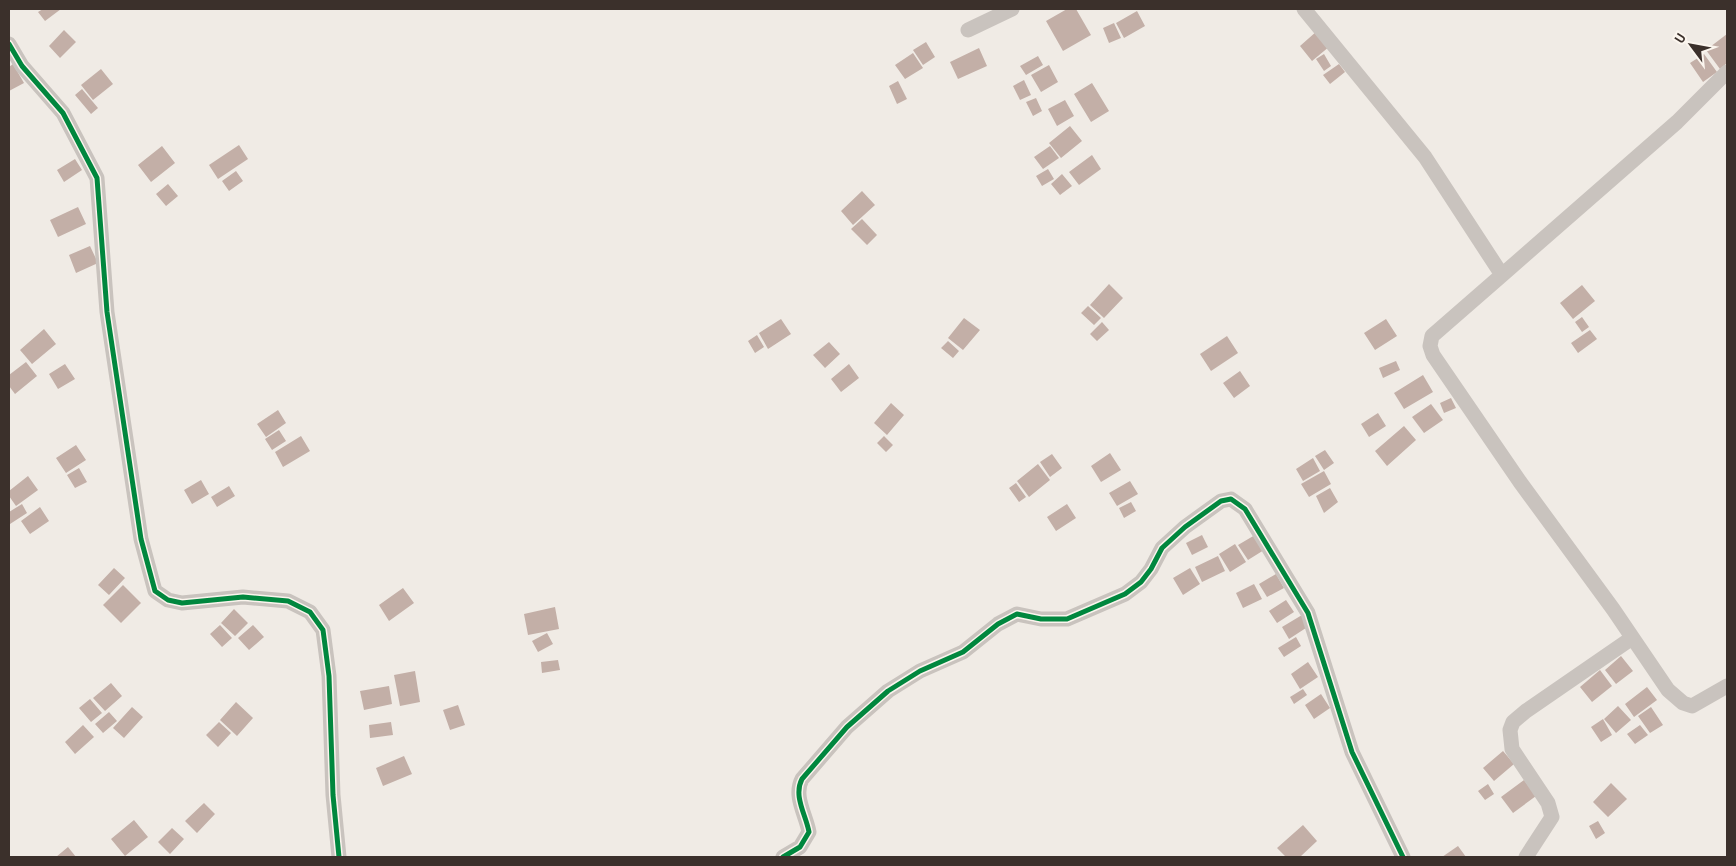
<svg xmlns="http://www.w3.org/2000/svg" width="1736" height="866" viewBox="0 0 1736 866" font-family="'Archivo Narrow',sans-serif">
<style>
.building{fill:#c3afa7}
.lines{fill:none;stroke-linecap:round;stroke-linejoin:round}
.minor{stroke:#c9c3be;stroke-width:15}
.cycleway-casing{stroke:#fbf5ee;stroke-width:8}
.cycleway{stroke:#00873e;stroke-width:5}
</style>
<rect width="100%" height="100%" fill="#f0ebe5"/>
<!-- building -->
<path class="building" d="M43,9H61L45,21L38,12Z
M1067,9H1076L1091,35L1063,51L1046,21Z
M1137,11L1145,26L1124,38L1116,23Z
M1114,23L1121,38L1109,43L1103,28Z
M64,30L76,42L60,58L49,46Z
M1317,31L1330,46L1312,61L1300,46Z
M1727,34V63L1720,69L1706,50Z
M926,42L935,57L923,65L913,50Z
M979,48L987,66L958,79L950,62Z
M913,53L923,68L905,79L895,65Z
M1324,54L1331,66L1324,71L1316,59Z
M1704,54L1717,72L1703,82L1690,63Z
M1038,56L1043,65L1026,75L1020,66Z
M13,64L24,83L9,91V67Z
M1339,64L1345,72L1330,84L1323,75Z
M1049,65L1058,82L1041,92L1031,75Z
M101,69L113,84L93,100L81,85Z
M1024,80L1031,95L1020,100L1013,86Z
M898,81L907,99L897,104L889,86Z
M1092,83L1109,111L1091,122L1074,94Z
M82,89L98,108L91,114L75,95Z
M1036,98L1042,111L1033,116L1026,102Z
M1065,100L1074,116L1057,126L1048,109Z
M1070,126L1082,141L1061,158L1049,143Z
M239,145L248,159L218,179L209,165Z
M162,146L175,163L151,182L138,165Z
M1050,146L1059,158L1043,169L1034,157Z
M1092,155L1101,169L1079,185L1069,172Z
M75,159L82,170L64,182L57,170Z
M1048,169L1054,179L1042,186L1036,176Z
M236,171L243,181L229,191L222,181Z
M1062,174L1072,186L1060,195L1051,184Z
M168,184L178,196L166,206L156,194Z
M862,191L875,205L853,225L841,211Z
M78,207L86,224L58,237L50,220Z
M862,219L877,235L867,245L851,229Z
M90,246L98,263L76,273L69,255Z
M1109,284L1123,298L1104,318L1090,305Z
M1582,285L1595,301L1573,319L1560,303Z
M1088,306L1101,318L1094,325L1081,313Z
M1582,317L1589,327L1582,332L1575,322Z
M964,318L980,330L963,350L948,338Z
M781,319L791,334L768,349L759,333Z
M1386,319L1397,336L1375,350L1364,333Z
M1102,322L1109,330L1097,341L1090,334Z
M44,329L56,344L32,364L20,350Z
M1590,330L1597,339L1578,353L1571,343Z
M757,335L764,347L755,353L748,341Z
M1227,336L1238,353L1211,371L1200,354Z
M948,341L959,351L953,358L941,348Z
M829,342L840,354L825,368L813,355Z
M1396,361L1400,370L1383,378L1379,368Z
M26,362L37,376L15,394L9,386V375Z
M65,364L75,379L58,389L49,374Z
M849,364L859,378L841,392L831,379Z
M1240,371L1250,386L1234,398L1223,383Z
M1423,375L1433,392L1404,409L1394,393Z
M1451,398L1456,408L1444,413L1440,403Z
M891,403L904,415L887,435L874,423Z
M1431,404L1443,420L1424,433L1412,417Z
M278,410L286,423L266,437L257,424Z
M1378,413L1386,426L1369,437L1361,424Z
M1404,426L1416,440L1387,466L1375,451Z
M279,430L286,441L272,450L265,439Z
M301,436L310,451L283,467L275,452Z
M884,436L893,445L886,452L877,443Z
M76,445L86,460L66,473L56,458Z
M1325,450L1334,463L1324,470L1315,456Z
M1110,453L1121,470L1101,482L1091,466Z
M1052,454L1062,468L1050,477L1040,462Z
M1313,458L1320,471L1303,481L1296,469Z
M1038,464L1050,480L1029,497L1017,481Z
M79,468L87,482L75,488L67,475Z
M1324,471L1331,484L1309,497L1301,484Z
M28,476L38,490L16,506L9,496V491Z
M201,480L209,494L192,504L184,490Z
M1130,481L1138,494L1117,506L1109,493Z
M1016,483L1026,497L1019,502L1009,488Z
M229,486L235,496L217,507L211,497Z
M1330,488L1338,502L1324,513L1316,496Z
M1131,502L1136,511L1124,518L1119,508Z
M22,504L27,513L10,524L9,512Z
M1067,504L1076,518L1056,531L1047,517Z
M40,507L49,521L30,534L21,521Z
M1202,535L1208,547L1192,555L1186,543Z
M1255,535L1264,550L1248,560L1238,545Z
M1235,544L1246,562L1230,572L1219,554Z
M1218,556L1225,571L1202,582L1195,567Z
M114,568L125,578L109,595L98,585Z
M1190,568L1200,584L1183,595L1173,578Z
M1276,574L1284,588L1267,597L1259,584Z
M1254,584L1262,599L1243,608L1236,593Z
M123,585L141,603L121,623L103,605Z
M403,588L414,603L389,621L379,605Z
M1286,600L1294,612L1277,623L1269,611Z
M555,607L559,629L528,635L524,614Z
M234,609L248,623L235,636L221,623Z
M1302,615L1309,626L1289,639L1282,627Z
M220,625L232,638L222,647L210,634Z
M253,625L264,637L249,650L238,638Z
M547,633L553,644L538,652L532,641Z
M1296,637L1301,646L1284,657L1278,648Z
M1621,656L1633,671L1616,684L1605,670Z
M558,660L560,670L542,673L541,662Z
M1308,662L1318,677L1300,689L1291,674Z
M1600,670L1612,686L1592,702L1580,687Z
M415,671L420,702L400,706L394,675Z
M111,683L122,696L105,711L93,698Z
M389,686L392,704L364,710L360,691Z
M1647,687L1657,700L1634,717L1625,704Z
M1303,689L1307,695L1294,704L1290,697Z
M1321,694L1330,708L1314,719L1305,705Z
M90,699L102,713L91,722L79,708Z
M236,702L253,718L237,736L220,720Z
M458,705L465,725L450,730L443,710Z
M1618,706L1631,720L1616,733L1604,719Z
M132,707L143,717L124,738L113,728Z
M1651,707L1663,725L1650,733L1638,716Z
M109,712L117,721L103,733L95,724Z
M1603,719L1612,735L1601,742L1591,727Z
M219,722L231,733L218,747L206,735Z
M391,722L393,735L370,738L369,725Z
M83,725L94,737L75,754L65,742Z
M1640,725L1648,735L1635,744L1627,734Z
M1503,751L1514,764L1494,781L1483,768Z
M404,756L412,774L383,786L376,768Z
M1524,780L1536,796L1513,813L1501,797Z
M1611,783L1627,799L1608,817L1593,802Z
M1488,784L1494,794L1485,800L1478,791Z
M204,803L215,814L197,833L185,821Z
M134,820L148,837L125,856L111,839Z
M1598,821L1605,833L1596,839L1589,826Z
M1303,825L1317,841L1300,857H1286L1277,848Z
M172,828L184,839L170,854L158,842Z
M1458,846L1466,857H1442Z
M68,847L76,857H56Z"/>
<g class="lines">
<!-- minor -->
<path class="minor" d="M1304,9L1425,157L1502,275L1432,336L1430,346L1433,355L1520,482L1613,609L1668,690L1683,703L1692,706L1727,686
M968,30L1012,9
M9,44L22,66L63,113L97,178L107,312L141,539L155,591L168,600L182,603L243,597L288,601L310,612L323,630L329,676L333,795L339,857
M1502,275L1677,122L1727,72
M783,857L800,847L809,832C806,815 793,796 802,779L847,727L888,691L920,671L963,652L998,624L1017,614L1041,619H1067L1125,594L1141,582L1151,569L1162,548L1185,527L1221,501L1231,499L1245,509L1308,613L1352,752L1403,857
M1526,857L1552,817L1548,803L1512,749L1510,730L1513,722L1526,711L1632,638"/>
<defs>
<path id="cycleway" d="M9,44L22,66L63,113L97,178L107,312L141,539L155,591L168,600L182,603L243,597L288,601L310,612L323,630L329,676L333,795L339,857
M783,857L800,847L809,832C806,815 793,796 802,779L847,727L888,691L920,671L963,652L998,624L1017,614L1041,619H1067L1125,594L1141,582L1151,569L1162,548L1185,527L1221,501L1231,499L1245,509L1308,613L1352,752L1403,857"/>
</defs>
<!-- cycleway casing -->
<use href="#cycleway" class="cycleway-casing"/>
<!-- cycleway -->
<use href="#cycleway" class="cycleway"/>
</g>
<!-- border -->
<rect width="1736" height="866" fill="none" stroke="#3b302b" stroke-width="20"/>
<!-- north arrow -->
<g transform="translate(1691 45) rotate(302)" stroke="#fbf5ee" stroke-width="4" paint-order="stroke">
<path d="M0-4L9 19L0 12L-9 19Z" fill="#3b302b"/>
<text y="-8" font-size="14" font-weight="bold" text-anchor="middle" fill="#3b302b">U</text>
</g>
</svg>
